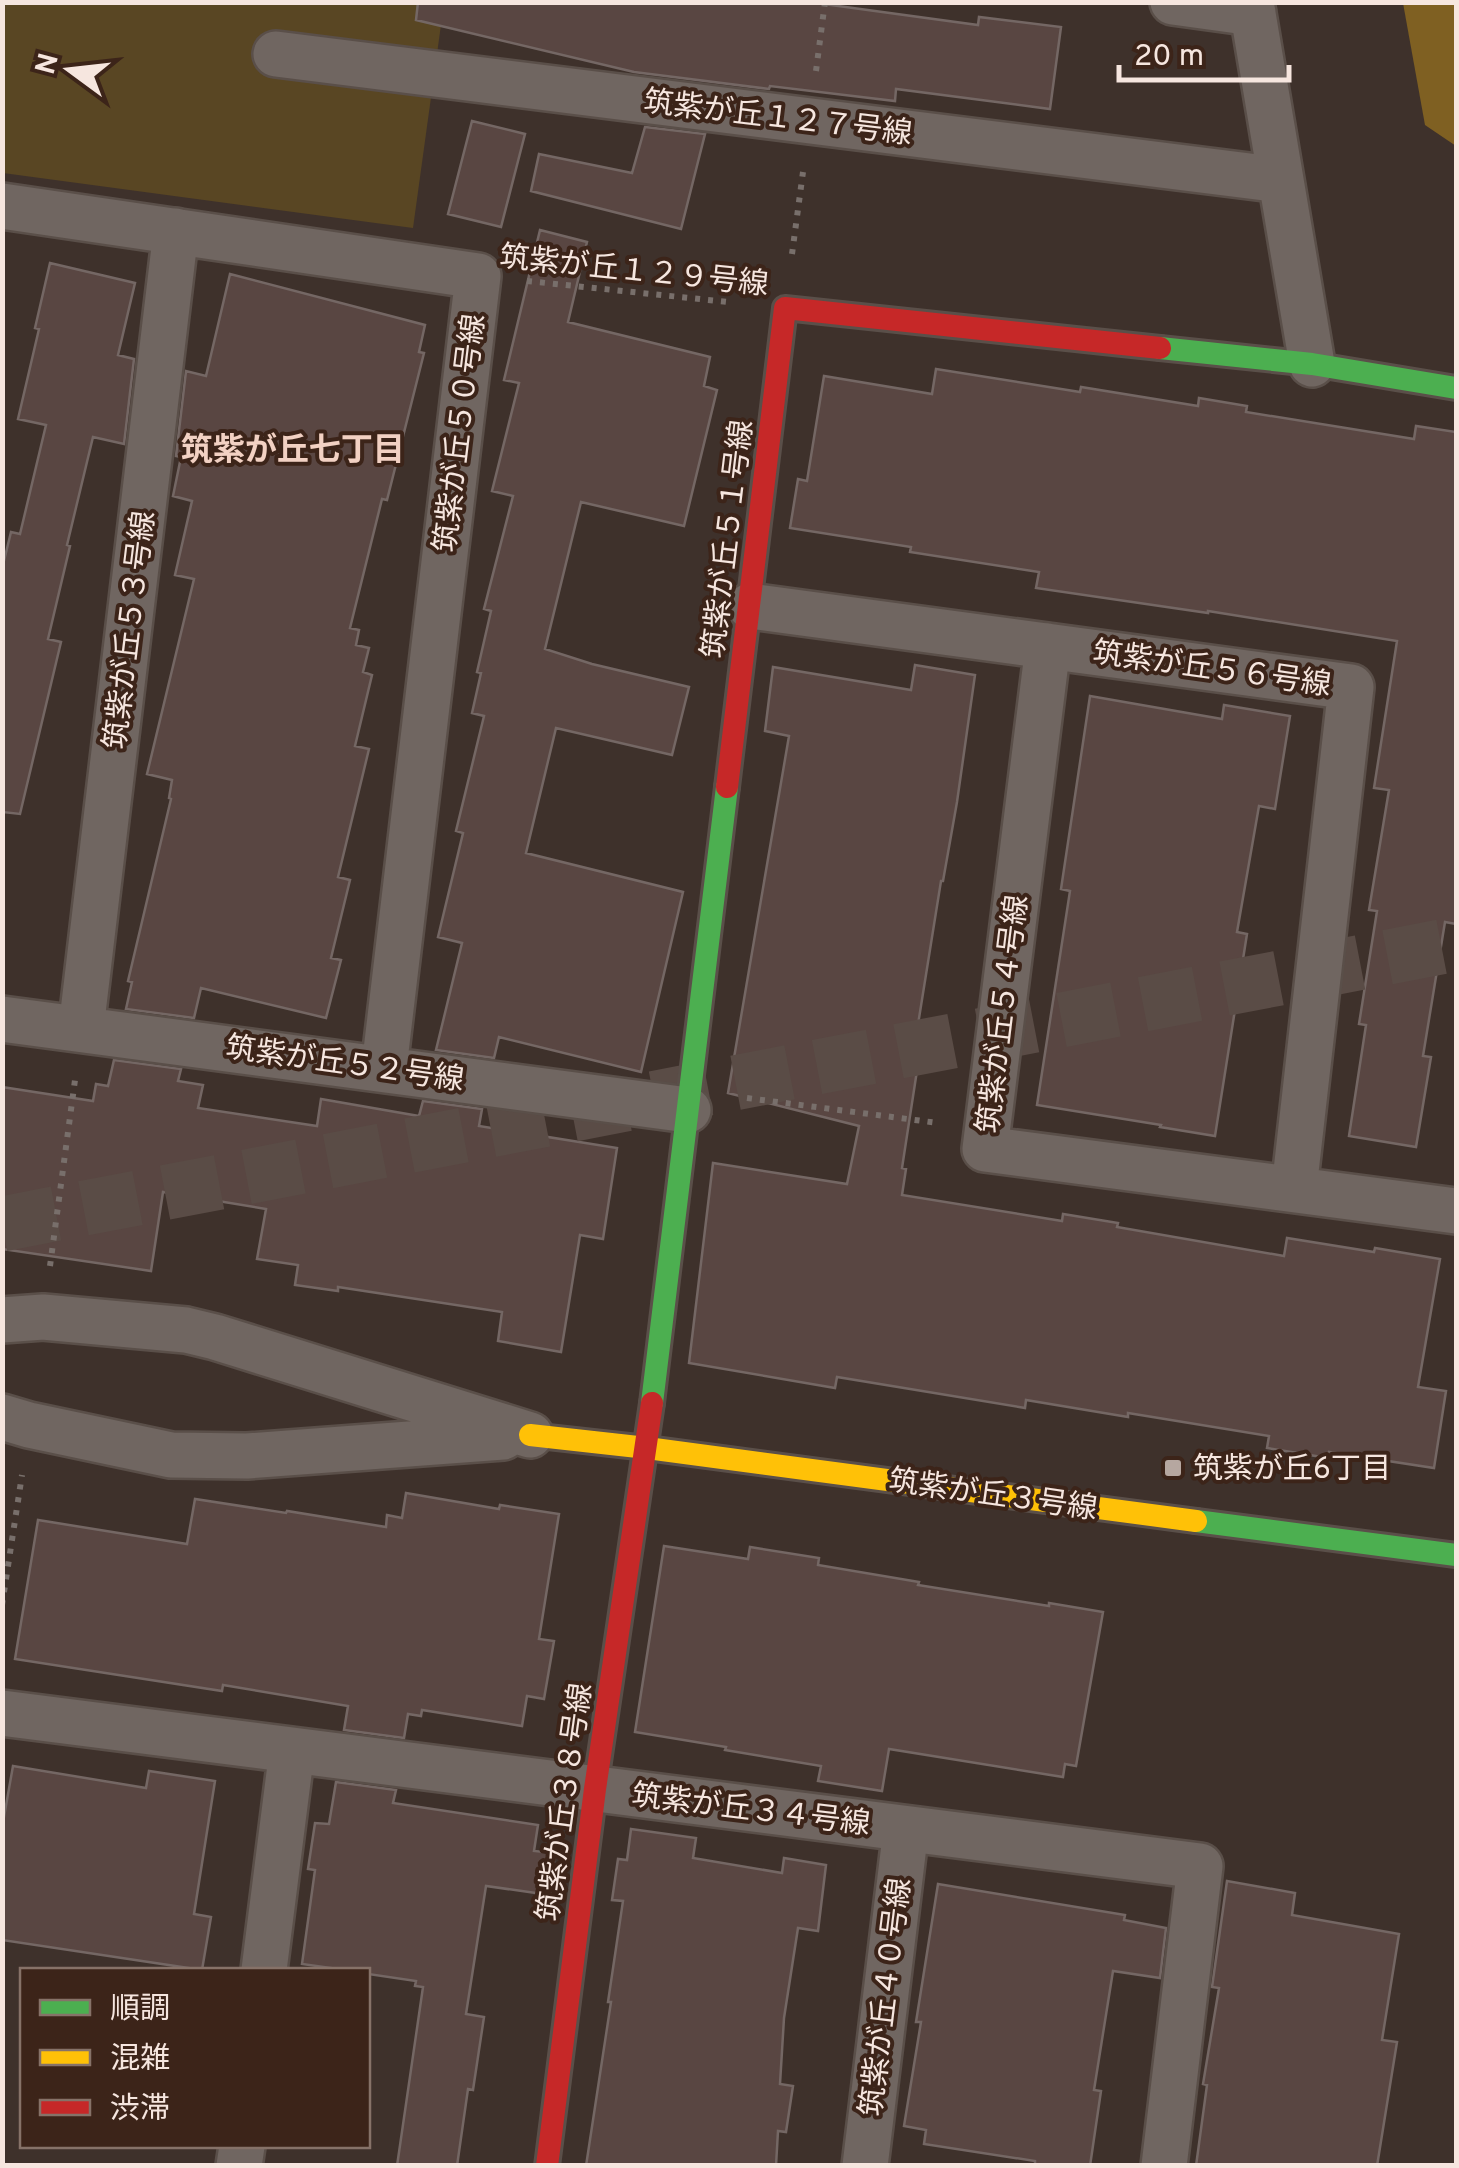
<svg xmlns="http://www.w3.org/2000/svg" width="1459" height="2168" viewBox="0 0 1459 2168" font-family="Overpass,'Noto Sans JP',sans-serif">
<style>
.green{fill:#594623}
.forest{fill:#7f6022}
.building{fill:#594642;stroke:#746764;stroke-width:2.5}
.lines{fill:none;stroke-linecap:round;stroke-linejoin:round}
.secondary-tunnel{stroke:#5a4c46;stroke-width:55;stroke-dasharray:55 28;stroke-linecap:butt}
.street-casing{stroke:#5a4f49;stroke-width:50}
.fast-casing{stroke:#5a4f49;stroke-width:28}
.slow-casing{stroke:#5a4f49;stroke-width:28}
.jam-casing{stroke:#5a4f49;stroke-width:28}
.path{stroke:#786f6b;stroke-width:6;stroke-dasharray:5 8;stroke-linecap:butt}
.street{stroke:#706661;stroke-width:45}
.fast{stroke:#4caf50;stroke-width:22}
.slow{stroke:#ffc107;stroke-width:22}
.jam{stroke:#c62828;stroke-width:22}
.poi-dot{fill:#b6a7a0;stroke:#3c2419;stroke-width:4}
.labels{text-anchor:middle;stroke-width:8;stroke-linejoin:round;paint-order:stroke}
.street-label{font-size:30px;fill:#f6e6df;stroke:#3c2419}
.poi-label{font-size:30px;fill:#f6e6df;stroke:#3c2419;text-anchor:start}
.neighbourhood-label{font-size:32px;font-weight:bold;fill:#f2d1c3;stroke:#3c2419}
</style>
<rect width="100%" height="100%" fill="#3e312b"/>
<!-- green -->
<path class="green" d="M3,3H444L413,228L3,173Z"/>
<!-- forest -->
<path class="forest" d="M1403,3H1456V146L1425,125Z"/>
<!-- building -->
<path class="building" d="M418,2H809L978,25L979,17L1061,27L1050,109L896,89L895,101L770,86L769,89L634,72L416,20Z
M472,121L525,134L501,227L448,214Z
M645,127L705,134L681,229L531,191L539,154L632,173Z
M540,230L587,242L568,322L710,357L704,386L717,390L684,526L581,502L545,649L592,664L689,687L672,755L556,728L526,853L683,892L641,1072L499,1037L494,1058L436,1050L462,943L438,937L463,833L456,831L484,716L472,713L481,673L477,672L491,611L484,609L513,496L492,491L519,383L504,380Z
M50,263L135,283L118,355L134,359L124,444L93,437L67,545L70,546L48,639L61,642L20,814L2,812V569L11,532L20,534L46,425L18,419L39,329L35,328Z
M230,274L425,325L419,352L424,353L387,500L382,499L350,628L359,630L356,645L369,648L363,672L372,675L355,746L369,749L338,877L350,880L331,958L341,960L326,1018L201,988L194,1018L126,1009L132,982L128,981L171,799L169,798L172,780L147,774L194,579L175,575L192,501L173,496L181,457L176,456L186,371L206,376Z
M936,369L1080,392L1081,387L1198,406L1199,398L1247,406L1246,412L1414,439L1416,426L1456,432V924L1445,922L1423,1056L1431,1057L1416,1147L1349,1136L1366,1025L1359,1024L1377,911L1369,910L1389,790L1374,788L1397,641L1208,611V613L1036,588L1039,572L910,552L911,547L790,528L798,479L807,481L824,376L932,394Z
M915,665L975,675L957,802L943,881H941L916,1037L922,1038L902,1168L906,1169L902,1195L1062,1221L1063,1214L1118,1223L1117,1227L1284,1256L1287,1238L1374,1252L1375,1248L1440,1259L1418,1387L1446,1391L1434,1468L1329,1452L1328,1458L1267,1448L1269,1436L1128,1413V1417L1026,1400L1025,1408L837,1377L835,1388L689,1363L713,1163L847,1184L859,1126L728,1093L789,736L765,731L773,667L911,690Z
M1090,696L1222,719L1224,705L1290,716L1275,809L1259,806L1237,932L1247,934L1215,1136L1160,1127L1161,1125L1037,1105L1070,891L1061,889Z
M114,1060L181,1069L178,1081L203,1085L198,1108L317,1126L321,1099L419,1116L423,1101L482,1109L479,1126L617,1148L603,1239L580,1235L561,1352L498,1341L502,1312L338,1287V1291L295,1285L298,1265L257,1259L266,1209L163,1192L151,1271L2,1249V1087L93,1101L96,1084L108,1086Z
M406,1493L499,1509L500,1505L559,1514L539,1639L554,1641L544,1699L527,1696L522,1726L422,1710L421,1716L408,1714L404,1738L344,1730L348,1706L223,1685L222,1691L15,1659L38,1520L187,1544L195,1499L286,1513L287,1511L386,1527L387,1515L402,1518Z
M664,1546L748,1559L750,1547L819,1558L818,1565L919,1582L918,1585L1049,1606V1603L1103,1612L1076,1766L1065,1764L1063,1777L889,1749L882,1791L818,1781L821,1766L725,1750L726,1747L635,1732Z
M13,1766L146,1788L149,1771L215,1781L194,1914L211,1917L202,1970L2,1940V1828Z
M336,1782L396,1790L393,1803L538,1825L534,1851L555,1853L550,1895L486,1886L466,2014L484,2017L473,2090L468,2089L457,2166H397L423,1987L415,1986L416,1981L368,1974V1970H345L302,1964L315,1870L308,1869L315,1823L329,1824Z
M631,1829L696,1838L693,1858L782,1873L784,1858L826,1865L818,1931L798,1928L784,2018L780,2084L793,2086L786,2132L778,2131L776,2166H586L611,2002H608L623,1901L612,1900L618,1859L627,1860Z
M1227,1881L1295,1893L1292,1915L1399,1934L1382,2040L1397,2042L1377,2166H1196L1207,2085L1203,2084L1219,1988L1212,1987Z
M938,1884L1125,1915L1124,1920L1166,1928L1160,1978L1113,1971L1094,2090L1101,2091L1090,2166H1035V2161L924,2144L926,2130L904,2126L921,2022H916Z"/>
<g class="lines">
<!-- secondary-tunnel -->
<path class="secondary-tunnel" d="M2,1224L1456,944"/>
<defs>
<path id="street" d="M1173,2L1253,13
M1251,2L1312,364
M276,54L1281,180
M2,206L478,276L384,1068
M750,606L1351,687L1294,1189
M1048,646L985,1149L1456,1211
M2,1019L688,1110
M81,1029L176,231
M2,1320L43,1317L186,1330L215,1337L530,1435
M2,1417L29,1425L171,1455L247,1456L503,1437
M2,1713L1200,1866L1164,2166
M264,1970L292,1750
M239,2166L242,2146
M865,2166L906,1829"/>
<path id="fast" d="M1160,348L1312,364L1456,388
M652,1403L727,787
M1196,1521L1456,1555"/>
<path id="slow" d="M530,1435L647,1448L1196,1521"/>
<path id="jam" d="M727,787L785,308L1160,348
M547,2166L595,1789L652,1403"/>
</defs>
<!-- street casing -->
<use href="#street" class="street-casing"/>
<!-- fast casing -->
<use href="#fast" class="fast-casing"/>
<!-- slow casing -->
<use href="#slow" class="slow-casing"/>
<!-- jam casing -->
<use href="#jam" class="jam-casing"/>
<!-- path -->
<path class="path" d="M816,71L825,2
M792,254L803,172
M527,281L728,302
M747,1098L938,1123
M50,1266L75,1080
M2,1605L22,1475"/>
<!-- street -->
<use href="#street" class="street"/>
<!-- fast -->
<use href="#fast" class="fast"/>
<!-- slow -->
<use href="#slow" class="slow"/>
<!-- jam -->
<use href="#jam" class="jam"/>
</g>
<!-- markers -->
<rect class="poi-dot" x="1163" y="1458" width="20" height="20" rx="5"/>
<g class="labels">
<!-- street labels -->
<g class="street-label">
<text transform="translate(778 117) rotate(7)" y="10">筑紫が丘１２７号線</text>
<text transform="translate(634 270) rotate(6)" y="10">筑紫が丘１２９号線</text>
<text transform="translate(459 433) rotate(-83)" y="10">筑紫が丘５０号線</text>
<text transform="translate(727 539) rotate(-83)" y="10">筑紫が丘５１号線</text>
<text transform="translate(129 630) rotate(-83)" y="10">筑紫が丘５３号線</text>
<text transform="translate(1212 668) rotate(8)" y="10">筑紫が丘５６号線</text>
<text transform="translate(1002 1014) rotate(-83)" y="10">筑紫が丘５４号線</text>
<text transform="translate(345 1063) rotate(8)" y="10">筑紫が丘５２号線</text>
<text transform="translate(993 1494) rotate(8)" y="10">筑紫が丘３号線</text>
<text transform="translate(564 1802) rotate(-82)" y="10">筑紫が丘３８号線</text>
<text transform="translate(751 1809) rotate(7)" y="10">筑紫が丘３４号線</text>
<text transform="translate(885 1997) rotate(-83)" y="10">筑紫が丘４０号線</text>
</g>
<!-- poi labels -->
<g class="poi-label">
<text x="1193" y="1478">筑紫が丘6丁目</text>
</g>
<!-- neighbourhood labels -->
<g class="neighbourhood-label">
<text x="293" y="460">筑紫が丘七丁目</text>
</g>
</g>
<!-- border -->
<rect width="1459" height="2168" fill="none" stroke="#f6e6df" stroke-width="10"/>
<!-- legend -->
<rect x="20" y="1968" width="350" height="180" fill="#3c2419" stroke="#867268" stroke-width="2.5"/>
<rect x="40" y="2000" width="50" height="15" fill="#4caf50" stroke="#867268" stroke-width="2.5"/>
<text x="110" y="2018" font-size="30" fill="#f6e6df">順調</text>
<rect x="40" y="2050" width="50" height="15" fill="#ffc107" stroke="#867268" stroke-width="2.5"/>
<text x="110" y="2068" font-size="30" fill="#f6e6df">混雑</text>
<rect x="40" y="2100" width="50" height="15" fill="#c62828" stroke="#867268" stroke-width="2.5"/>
<text x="110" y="2118" font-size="30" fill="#f6e6df">渋滞</text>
<!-- north arrow -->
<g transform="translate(70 70) rotate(285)" stroke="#3c2419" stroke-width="8" paint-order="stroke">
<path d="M0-8L18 38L0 25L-18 38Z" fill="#f6e6df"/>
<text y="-15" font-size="28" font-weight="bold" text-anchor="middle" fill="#f6e6df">N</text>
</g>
<!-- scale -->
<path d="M1119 65v15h170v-15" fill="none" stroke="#f6e6df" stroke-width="5"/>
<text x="1134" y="65" font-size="30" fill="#f6e6df" stroke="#3c2419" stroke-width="8" paint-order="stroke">20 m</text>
</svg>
